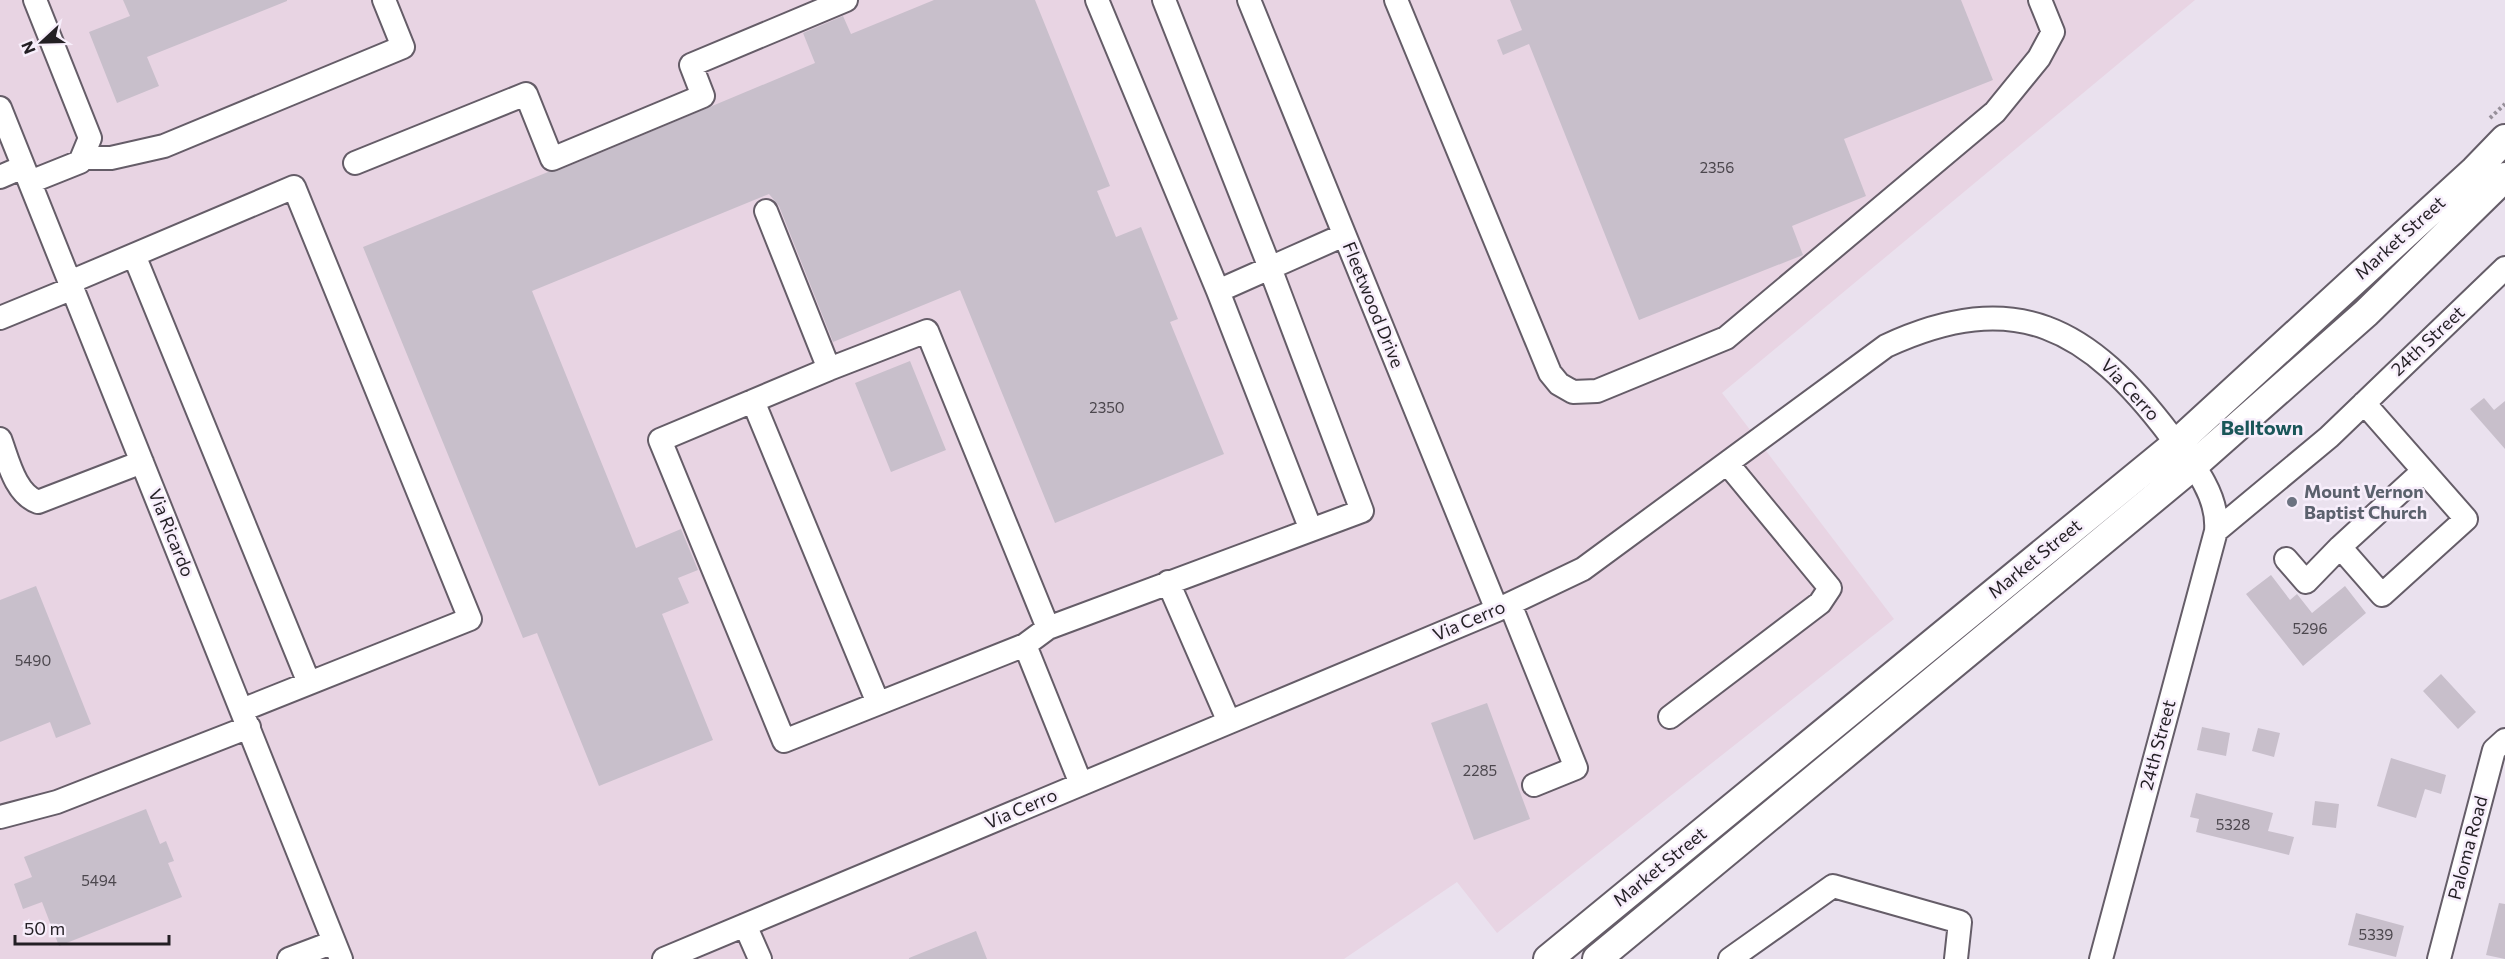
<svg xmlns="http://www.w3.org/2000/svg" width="2505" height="959" viewBox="0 0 2505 959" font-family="Commissioner,sans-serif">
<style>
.industrial{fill:#e8d4e3}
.building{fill:#c8bfcb}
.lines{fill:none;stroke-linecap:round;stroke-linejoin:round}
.minor-casing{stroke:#655d68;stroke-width:26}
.major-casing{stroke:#655d68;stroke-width:32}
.path{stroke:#97909a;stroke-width:4;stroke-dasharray:3 3;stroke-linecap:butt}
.minor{stroke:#fff;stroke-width:22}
.major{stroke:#fff;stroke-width:28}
.worship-dot{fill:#6b7280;stroke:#f7eefb;stroke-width:2}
.labels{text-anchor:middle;stroke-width:5;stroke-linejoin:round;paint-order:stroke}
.number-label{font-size:15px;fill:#4c474e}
.street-label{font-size:18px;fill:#231f24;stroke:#f7eefb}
.worship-label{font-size:18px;font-weight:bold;fill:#5b616d;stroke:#f7eefb;text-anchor:start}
.neighbourhood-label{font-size:20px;font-weight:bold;fill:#1a5659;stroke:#f7eefb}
</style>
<rect width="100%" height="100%" fill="#eae1ee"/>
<!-- industrial -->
<path class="industrial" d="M0,0H2195L1722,393L1894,619L1497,933L1457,882L1344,959H0Z"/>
<!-- building -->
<path class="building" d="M123,0H287V1L147,57L159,86L117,103L89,32L130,16Z
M934,0H1035L1110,186L1097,191L1116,237L1141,227L1178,319L1170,322L1224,454L1055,523L960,290L833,342L779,206L769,194L532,291L636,548L681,529L698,570L678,578L689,603L662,614L713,740L599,786L537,633L523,638L363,247L548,172L557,171L815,63L803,33L843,16L851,34Z
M1510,0H1961L1993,80L1844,139L1866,196L1792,226L1803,255L1639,320L1529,44L1503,55L1497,40L1522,30Z
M910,361L946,450L891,472L855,383Z
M2484,398L2494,410L2505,401V449L2470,409Z
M2271,575L2290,600L2297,594L2312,613L2345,586L2366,613L2303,666L2246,594Z
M36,586L91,724L56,738L50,722L0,742V600Z
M2441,674L2476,712L2458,729L2423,691Z
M1487,703L1530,819L1474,840L1431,723Z
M2202,727L2230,733L2226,756L2197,750Z
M2258,728L2280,733L2274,757L2252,751Z
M2391,758L2446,775L2441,794L2425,789L2416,818L2377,806Z
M2196,793L2273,813L2268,831L2294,837L2289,855L2196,832L2199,819L2190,817Z
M2315,801L2339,804L2336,828L2312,825Z
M146,809L160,844L166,841L174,861L168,863L182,897L59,946L42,902L23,909L14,884L32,877L24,857Z
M2499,903L2505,904V959L2486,955Z
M2356,913L2404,926L2396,957L2348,945Z
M976,931L987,959H909V958Z"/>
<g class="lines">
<defs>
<path id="minor" d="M1097,0L1218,291L1311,530L1362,511L1270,268L1164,0
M1249,0L1497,610
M1396,0L1550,373L1559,384L1573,392L1597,391L1726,338L1995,112L2039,58L2053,32L2040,0
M0,108L341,959
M82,158H111L164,146L403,47L384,0
M355,163L526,94L552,159L703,96L691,65L846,0
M0,177L23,167
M30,182L80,162L90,138L35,0
M766,211L829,369L927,331L1048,628
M134,255L309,683
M70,282L294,187L470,619L242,710
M1218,291L1344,235
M0,318L73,288
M829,369L660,440L784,741L1025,645
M753,401L878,703
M0,439C8,460 15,494 38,502L142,462
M2216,531L2329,437L2505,268
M2340,547L2423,471
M2286,559L2306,582L2340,547L2382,595L2466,519L2364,403
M1168,582L1229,722
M1510,604L1576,768L1534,785
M1670,717L1820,603L1830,588L1727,463
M1081,784L1025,645L1048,628L1311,530
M0,817L57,802L249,727
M745,925L760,959
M289,959L334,942
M664,959L1497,610L1583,569L1886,346C2016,286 2089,328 2170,435C2192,463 2219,494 2216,531L2101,959
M1730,959L1833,886L1960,922L1956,959
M2439,959L2494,750L2505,740"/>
<path id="major" d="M1548,959L2177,443L2475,170L2505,139
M1597,959L2194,465L2366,313L2505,177"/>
</defs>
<!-- minor casing -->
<use href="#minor" class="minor-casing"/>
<!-- major casing -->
<use href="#major" class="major-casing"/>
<!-- path -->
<path class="path" d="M2490,118L2505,104"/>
<!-- minor -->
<use href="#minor" class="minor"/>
<!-- major -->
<use href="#major" class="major"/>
</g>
<!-- markers -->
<circle class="worship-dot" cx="2292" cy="502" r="6"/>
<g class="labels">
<!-- number labels -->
<g class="number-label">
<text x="1717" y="173">2356</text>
<text x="1107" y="413">2350</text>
<text x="2310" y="634">5296</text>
<text x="33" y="666">5490</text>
<text x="1480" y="776">2285</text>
<text x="2233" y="830">5328</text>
<text x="99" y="886">5494</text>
<text x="2376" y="940">5339</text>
</g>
<!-- street labels -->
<g class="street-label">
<text transform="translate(2400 238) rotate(-42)" y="6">Market Street</text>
<text transform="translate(1373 305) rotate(68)" y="6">Fleetwood Drive</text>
<text transform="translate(2428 341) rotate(-43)" y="6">24th Street</text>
<text transform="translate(2130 390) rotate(47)" y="6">Via Cerro</text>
<text transform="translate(171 533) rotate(68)" y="6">Via Ricardo</text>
<text transform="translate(2035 559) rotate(-39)" y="6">Market Street</text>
<text transform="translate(1469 621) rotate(-23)" y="6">Via Cerro</text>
<text transform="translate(2158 745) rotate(-75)" y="6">24th Street</text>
<text transform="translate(1021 809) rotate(-23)" y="6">Via Cerro</text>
<text transform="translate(2468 848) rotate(-75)" y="6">Paloma Road</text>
<text transform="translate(1660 867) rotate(-39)" y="6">Market Street</text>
</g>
<!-- worship labels -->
<g class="worship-label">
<text x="2304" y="498">Mount Vernon<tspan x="2304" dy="21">Baptist Church</tspan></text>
</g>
<!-- neighbourhood labels -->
<g class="neighbourhood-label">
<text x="2262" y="435">Belltown</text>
</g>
</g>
<!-- north arrow -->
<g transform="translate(42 42) rotate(248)" stroke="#f7eefb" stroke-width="4.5" paint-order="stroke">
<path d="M0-4.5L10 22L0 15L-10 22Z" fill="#231f24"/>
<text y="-9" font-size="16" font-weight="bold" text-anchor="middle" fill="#231f24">N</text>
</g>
<!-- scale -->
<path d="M15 935v9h154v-9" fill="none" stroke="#231f24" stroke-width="3"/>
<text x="24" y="935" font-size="18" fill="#231f24" stroke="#f7eefb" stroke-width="4.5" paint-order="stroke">50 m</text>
</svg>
